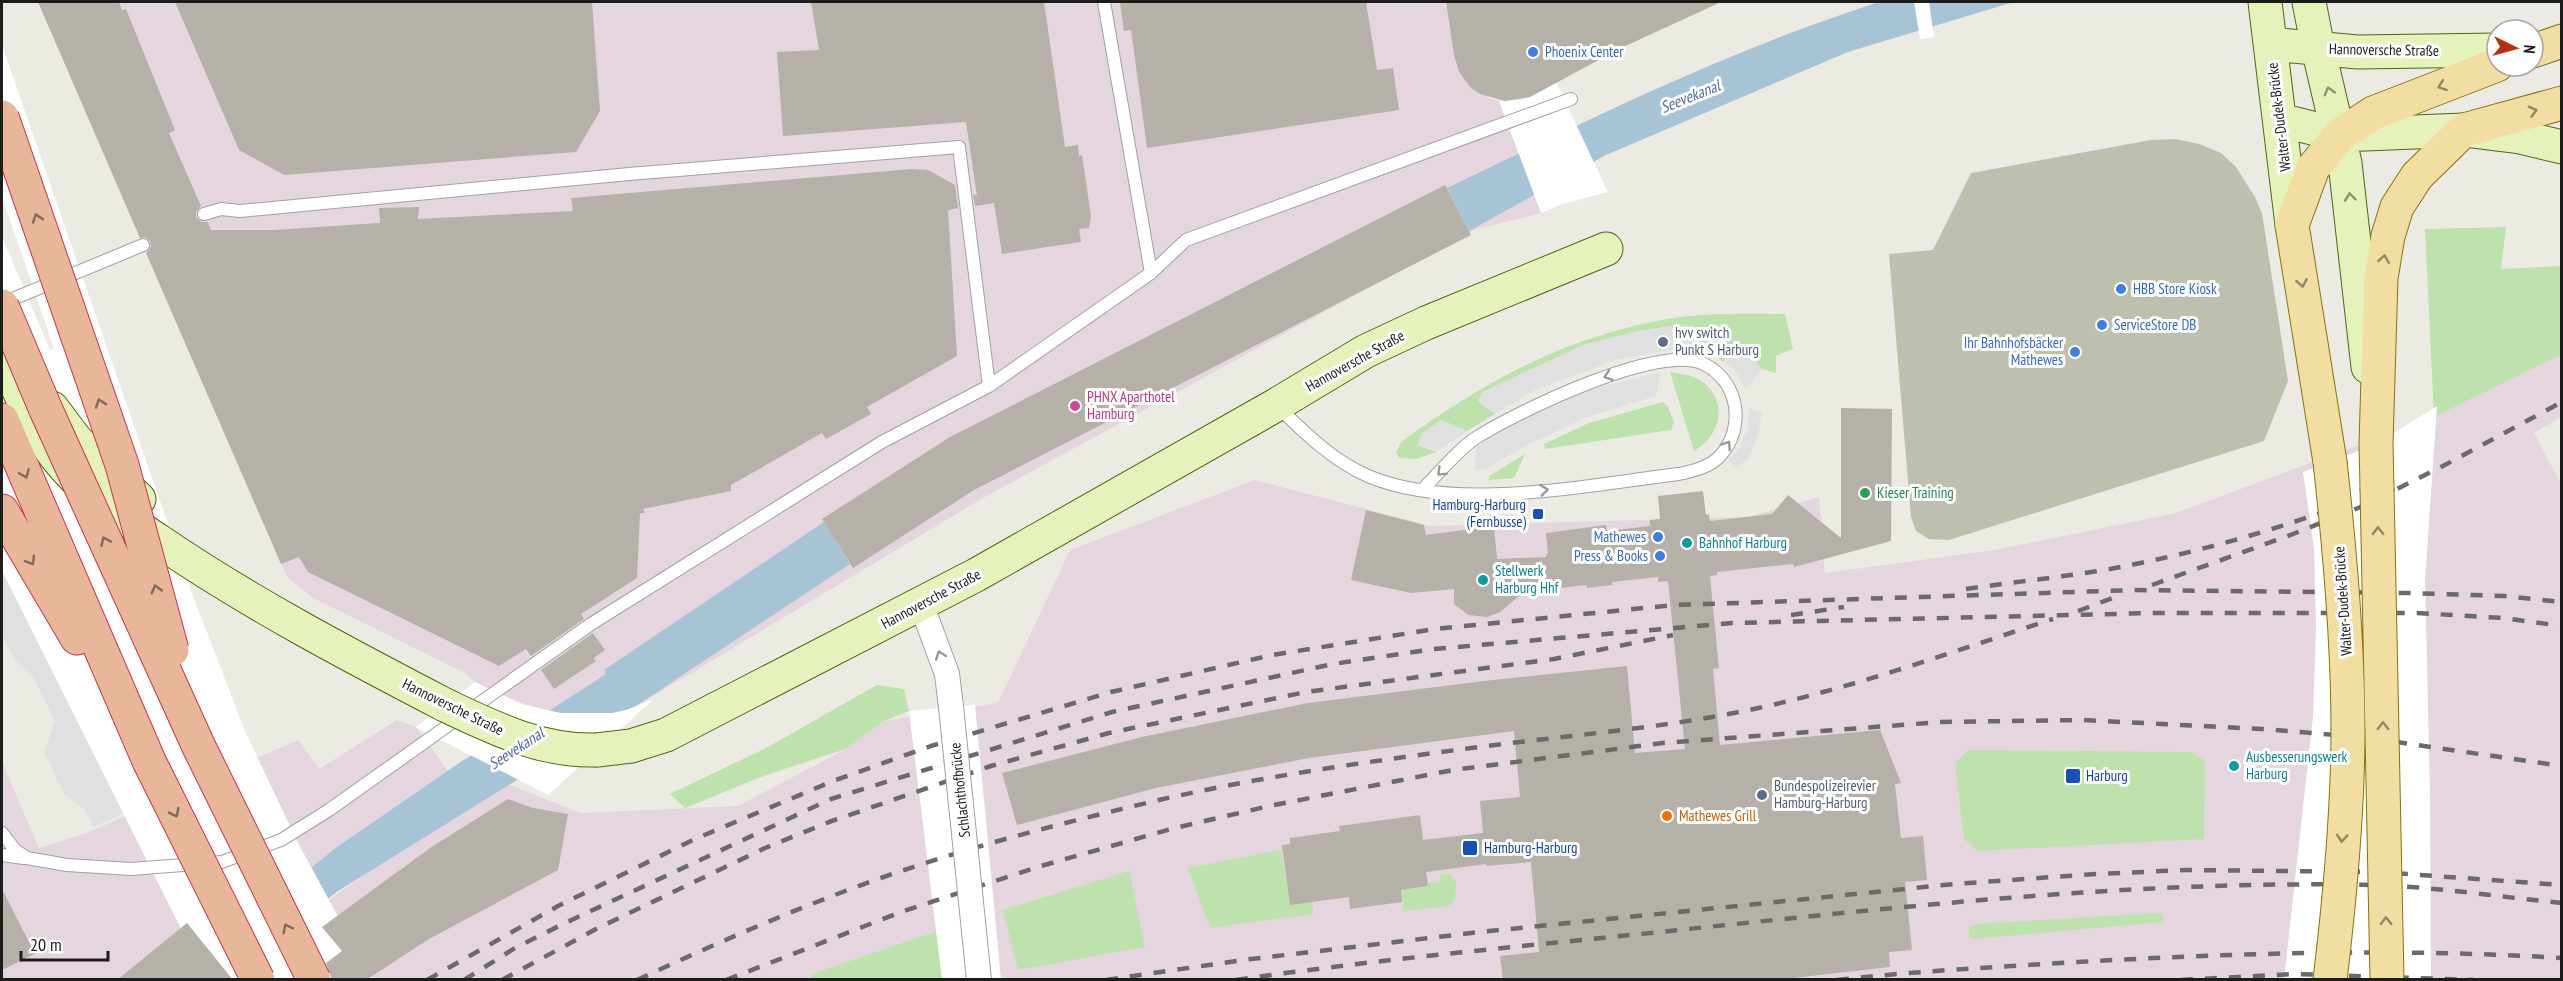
<svg xmlns="http://www.w3.org/2000/svg" width="2563" height="981" viewBox="0 0 2563 981" font-family="'PT Sans Narrow',sans-serif">
<style>
.industrial{fill:#e5d5df}
.construction{fill:#bdc0af}
.grass{fill:#bee2ad}
.parking{fill:#e0e0e0}
.water{fill:#a7c3d6}
.pier{fill:#fff}
.building{fill:#b5b1a9}
.lines{fill:none;stroke-linecap:round;stroke-linejoin:round}
.service-casing{stroke:#a0a0a0;stroke-width:14}
.minor-casing{stroke:#a0a0a0;stroke-width:26}
.secondary-casing{stroke:#4e670f;stroke-width:35}
.primary-casing{stroke:#85730f;stroke-width:35}
.trunk-casing{stroke:#c5354d;stroke-width:35}
.service{stroke:#fff;stroke-width:12}
.minor{stroke:#fff;stroke-width:24}
.secondary{stroke:#e6f2bb;stroke-width:33}
.primary{stroke:#f2dda2;stroke-width:33}
.trunk{stroke:#e8b79a;stroke-width:33}
.rail{stroke:#6a6a6a;stroke-width:4.5;stroke-dasharray:12 12;stroke-linecap:butt}
.minor-bridge-casing{stroke:#a0a0a0;stroke-width:26;stroke-linecap:butt}
.secondary-bridge-casing{stroke:#4e670f;stroke-width:35;stroke-linecap:butt}
.primary-bridge-casing{stroke:#85730f;stroke-width:35;stroke-linecap:butt}
.trunk-bridge-casing{stroke:#c5354d;stroke-width:35;stroke-linecap:butt}
.minor-bridge{stroke:#fff;stroke-width:24}
.secondary-bridge{stroke:#e6f2bb;stroke-width:33}
.primary-bridge{stroke:#f2dda2;stroke-width:33}
.trunk-bridge{stroke:#e8b79a;stroke-width:33}
.oneway{stroke:#928666}
.oneway2{stroke:#8b9273}
.oneway3{stroke:#826a5b}
.oneway4{stroke:#999}
.shop-dot{fill:#3f7fe0;stroke:#fff;stroke-width:2}
.service-dot{fill:#5c6f8a;stroke:#fff;stroke-width:2}
.hotel-dot{fill:#d1479c;stroke:#fff;stroke-width:2}
.leisure-dot{fill:#2e9e5b;stroke:#fff;stroke-width:2}
.transit-dot{fill:#1a4fb4;stroke:#fff;stroke-width:2}
.culture-dot{fill:#0f9aa8;stroke:#fff;stroke-width:2}
.food-dot{fill:#e8710a;stroke:#fff;stroke-width:2}
.labels{text-anchor:middle;stroke-width:6;stroke-linejoin:round;paint-order:stroke}
.street-label{font-size:15px;fill:#1c1c1c;stroke:#fff}
.shop-label{font-size:15px;fill:#366cbe;stroke:#fff;text-anchor:start}
.service-label{font-size:15px;fill:#4e5e75;stroke:#fff;text-anchor:start}
.hotel-label{font-size:15px;fill:#b23c85;stroke:#fff;text-anchor:start}
.leisure-label{font-size:15px;fill:#27864d;stroke:#fff;text-anchor:start}
.transit-label{font-size:15px;fill:#164399;stroke:#fff;text-anchor:start}
.culture-label{font-size:15px;fill:#0d838f;stroke:#fff;text-anchor:start}
.food-label{font-size:15px;fill:#c56008;stroke:#fff;text-anchor:start}
.water-label{font-size:16px;font-style:italic;fill:#536ca1;stroke:#fff}
</style>
<rect width="100%" height="100%" fill="#ecebe3"/>
<!-- industrial -->
<path class="industrial" d="M38,2H1446L1454,55L1459,72L1471,88L1489,98L1499,101L1541,213L1476,229L983,498L633,708L578,714L548,711L501,696L475,682L465,673L313,598L287,577Z
M2561,355V417L2534,433L2561,484V979L216,980L498,780L580,813L738,806L846,749L884,721L998,703L1070,550L1255,480L1431,526L1748,517L1819,497L1825,573L1995,550L2176,513L2434,417Z
M397,720L416,727L448,771L337,847L170,979L2,980V762L39,848L87,833L298,740L319,769Z"/>
<!-- construction -->
<path class="construction" d="M2176,139L2199,144L2221,153L2236,167L2255,197L2262,213L2288,381L2264,441L1949,540L1929,539L1916,531L1911,517L1889,254L1933,250L1971,173L2151,140Z"/>
<!-- grass -->
<path class="grass" d="M2506,227L2501,269L2561,266V355L2434,417L2425,229Z
M1785,314L1793,349L1776,356V373L1762,369L1747,351L1731,345L1724,362L1708,352L1692,326L1638,331L1583,345L1483,392L1478,401L1495,414L1467,431L1441,420L1418,445L1436,452L1416,459L1399,458L1396,453L1401,442C1484,382 1561,339 1662,320C1702,312 1745,314 1785,314Z
M1670,372C1679,373 1689,375 1698,379C1729,397 1723,435 1694,451Z
M1663,402L1668,407L1674,422L1671,430L1545,449L1544,444L1589,423Z
M1525,454L1514,478L1489,480V476Z
M877,685L904,689L909,711L884,721L846,749L766,775L685,808L670,794L766,748Z
M1968,750L2192,752L2205,761L2204,839L1978,851L1964,839L1955,763Z
M1281,850L1290,904L1313,902V914L1210,928L1188,868Z
M1129,871L1145,947L1018,970L1003,910Z
M1451,874L1456,883L1455,899L1449,906L1404,911L1401,890L1428,887V883L1440,882V876Z
M2160,913L2164,917L2162,922L1974,939L1969,937V928L1975,924Z
M961,923L956,980H810L812,974Z"/>
<!-- parking -->
<path class="parking" d="M1677,325L1692,326L1708,352L1682,348L1618,359L1533,391L1495,414L1478,401L1483,392L1583,345L1638,331Z
M1731,345L1738,346L1747,351L1762,369L1746,389L1734,369L1724,362Z
M1661,372L1656,396L1585,418L1527,445L1486,469L1475,470L1476,447L1522,420L1592,389Z
M1749,408L1762,413L1758,435L1749,457L1737,468L1728,460L1738,450L1748,428Z
M1441,420L1467,431L1436,452L1418,445L1421,434Z
M2,430L227,768L93,827L85,810L64,794L44,752L55,721L34,678L15,660L2,635Z"/>
<!-- water -->
<path class="water" d="M1879,2H2014L1848,52L1606,155L1469,231L1447,188C1588,120 1729,50 1879,2Z
M824,522L850,564L633,708L338,891L223,979L170,980L337,847L462,761L549,711L606,674L604,670Z"/>
<!-- pier -->
<path class="pier" d="M1914,2H1929L1934,37L1920,39Z
M2,45L193,596L245,731L298,843L372,979H206L2,571V237L50,350L54,348L2,197Z
M1556,82L1608,192L1562,204L1541,213L1499,101L1522,100Z
M2437,406L2425,581L2430,792L2431,979L2284,980L2313,716L2316,626L2314,549L2303,472L2376,444Z
M475,682L524,705L561,713H612L626,710L654,699L548,795L416,727Z
M975,705L1001,979H942L909,711Z"/>
<!-- building -->
<path class="building" d="M38,2H119L122,10L126,9L175,130L169,133L201,206L196,212V217L202,222H208L211,230H273L380,223L379,208L419,207L418,219L573,211L571,198L912,169L928,170L955,185L958,208L948,210L957,356L867,407L871,414L826,439L822,433L731,485V491L643,509L645,513H640L637,578L581,614L584,619L531,656L526,649L499,666L308,572L299,557L281,564L146,253L151,247L150,241L145,237L140,238Z
M175,2H592L600,111L576,152L284,175L239,150Z
M811,2H1044L1065,147L1078,145L1079,156L1082,155L1091,216L1089,228L1079,229L1081,242L1002,254L994,203L975,206L973,194L977,196L966,122L783,136L777,52L819,50Z
M1120,2H1366L1377,70L1393,68L1399,110L1147,148L1131,30L1124,31Z
M1446,2H1721L1619,49L1530,97L1505,101L1480,94L1471,88L1459,72L1454,55Z
M1445,185L1471,235L974,490L853,568L822,519L950,437Z
M1841,408L1892,409L1891,541L1794,567L1793,564L1717,572V575L1710,576L1719,668L1713,669L1720,745L1880,730L1901,783L1895,784L1901,838L1923,836L1927,880L1905,882L1912,950L1889,952L1890,967L1776,980H1503L1500,956L1539,952L1531,862L1486,866V864L1426,872L1428,886L1401,890L1402,902L1350,909L1349,897L1290,905L1282,845L1290,844V838L1340,831L1339,826L1420,815L1423,840L1483,833L1480,801L1520,797L1514,731L1309,758L1156,788L1017,825L1002,773L1142,737L1308,703L1484,681L1627,666L1635,753L1685,749L1668,581L1658,582V577L1612,582V585L1587,588V585L1524,592L1500,612L1487,617L1468,615L1454,604V589L1411,593L1351,580L1366,510L1424,525L1426,535L1494,526L1497,559L1546,557V554H1548L1546,533L1606,525L1607,531L1650,526V520L1660,519L1658,496L1703,491L1706,515L1709,514L1710,521L1772,514L1788,495L1841,538Z
M593,633L605,650L594,658L596,661L554,689L541,670Z
M508,799L533,808L568,814L558,870L429,939L366,980H332L326,963L342,951L322,927L430,848Z
M2,889L35,954L2,970Z
M187,923L233,980H117Z"/>
<g class="lines">
<defs>
<path id="service" d="M1104,2L1151,273
M204,214L221,209L240,211L629,174L959,147L989,386
M3,303L143,245
M1278,407C1305,433 1333,461 1368,476C1455,513 1587,485 1679,474C1693,471 1710,467 1720,456C1746,428 1739,381 1704,364C1661,342 1519,411 1479,436C1461,446 1438,474 1423,489
M2,833L15,850L27,858L67,865L131,869L222,862L281,840L329,810L591,624L882,442L989,386L1151,273L1186,240L1571,99
M2,855L24,858"/>
<path id="minor" d="M921,604L947,674L951,707"/>
<path id="secondary" d="M2265,2L2292,225
M2309,2L2318,48L2345,163L2368,367
M2270,44L2358,52L2497,50
M2280,120L2340,135L2464,130L2520,137L2562,147
M2,353C18,388 33,427 57,458C84,493 123,517 159,541C250,603 347,654 445,705
M52,408L76,440L139,499
M597,750L631,746L666,735L976,575L1276,405L1366,351L1426,323L1606,249"/>
<path id="primary" d="M2533,51L2562,41
M2330,462L2292,225L2313,168L2340,135L2373,113L2497,65
M2377,488L2376,444L2381,278L2388,236L2397,207L2417,176L2464,130L2562,103"/>
<path id="trunk" d="M2,420L149,761
M2,511L77,638"/>
</defs>
<!-- service casing -->
<use href="#service" class="service-casing"/>
<!-- minor casing -->
<use href="#minor" class="minor-casing"/>
<!-- secondary casing -->
<use href="#secondary" class="secondary-casing"/>
<!-- primary casing -->
<use href="#primary" class="primary-casing"/>
<!-- trunk casing -->
<use href="#trunk" class="trunk-casing"/>
<!-- service -->
<use href="#service" class="service"/>
<!-- minor -->
<use href="#minor" class="minor"/>
<!-- secondary -->
<use href="#secondary" class="secondary"/>
<!-- primary -->
<use href="#primary" class="primary"/>
<!-- trunk -->
<use href="#trunk" class="trunk"/>
<!-- rail -->
<path class="rail" d="M2152,585L2293,534L2363,506L2443,466L2562,402
M1966,589C2014,582 2062,577 2110,569C2192,554 2273,531 2351,502
M2078,611L2123,594
M1791,615L1844,607
M427,980L558,906L695,839L833,781L931,746L1111,692L1272,655L1435,629L1674,605L2135,590L2410,593L2504,596L2562,602
M464,980L515,948L565,923L831,799L1112,712L1333,664L1434,649L1732,623L2155,613H2417L2503,618L2562,626
M502,980L596,929L765,848L829,822L991,766L1109,733L1306,692L1554,659L1673,635
M637,980C706,948 776,917 848,890C948,852 1054,825 1159,800C1264,776 1372,761 1479,747C1564,736 1650,729 1734,713C1843,692 1948,653 2053,619
M726,980L901,912L1041,866L1171,829L1269,806L1453,770L1663,743L1941,722L2082,720L2262,729L2362,737L2562,766
M1106,980L1243,960L1480,932L1954,884L2096,874L2187,870L2378,872L2562,885
M1236,980C1386,958 1538,945 1688,929C1917,905 2145,880 2375,885C2437,887 2500,897 2562,903
M1837,980C1917,971 1996,967 2077,962C2238,953 2400,948 2562,958
M2181,980L2295,974L2474,980"/>
<defs>
<path id="minor-bridge" d="M951,707L979,980"/>
<path id="secondary-bridge" d="M445,705C493,728 542,752 597,750"/>
<path id="primary-bridge" d="M2377,488L2387,980
M2330,980C2340,897 2348,813 2348,730C2348,640 2340,551 2330,462"/>
<path id="trunk-bridge" d="M2,117L122,465L172,650
M2,306L46,410L199,747L314,980
M149,761L258,980"/>
</defs>
<!-- minor-bridge casing -->
<use href="#minor-bridge" class="minor-bridge-casing"/>
<!-- secondary-bridge casing -->
<use href="#secondary-bridge" class="secondary-bridge-casing"/>
<!-- primary-bridge casing -->
<use href="#primary-bridge" class="primary-bridge-casing"/>
<!-- trunk-bridge casing -->
<use href="#trunk-bridge" class="trunk-bridge-casing"/>
<!-- minor-bridge -->
<use href="#minor-bridge" class="minor-bridge"/>
<!-- secondary-bridge -->
<use href="#secondary-bridge" class="secondary-bridge"/>
<!-- primary-bridge -->
<use href="#primary-bridge" class="primary-bridge"/>
<!-- trunk-bridge -->
<use href="#trunk-bridge" class="trunk-bridge"/>
</g>
<!-- one-way arrows -->
<defs><path id="oneway-chevron" d="M-2-3.5L2.5 0L-2 3.5" fill="none" stroke-width="1.6" stroke-linecap="round" stroke-linejoin="round" transform="scale(1.5)"/></defs>
<g class="oneway">
<use href="#oneway-chevron" transform="translate(2442 86) rotate(159)"/>
<use href="#oneway-chevron" transform="translate(2533 111) rotate(-15)"/>
<use href="#oneway-chevron" transform="translate(2384 259) rotate(-81)"/>
<use href="#oneway-chevron" transform="translate(2302 283) rotate(80)"/>
<use href="#oneway-chevron" transform="translate(2378 531) rotate(-91)"/>
<use href="#oneway-chevron" transform="translate(2383 726) rotate(-91)"/>
<use href="#oneway-chevron" transform="translate(2342 838) rotate(94)"/>
<use href="#oneway-chevron" transform="translate(2386 921) rotate(-91)"/>
</g>
<g class="oneway2">
<use href="#oneway-chevron" transform="translate(2329 91) rotate(-105)"/>
<use href="#oneway-chevron" transform="translate(2350 197) rotate(-97)"/>
</g>
<g class="oneway3">
<use href="#oneway-chevron" transform="translate(37 218) rotate(-109)"/>
<use href="#oneway-chevron" transform="translate(100 403) rotate(-109)"/>
<use href="#oneway-chevron" transform="translate(25 474) rotate(67)"/>
<use href="#oneway-chevron" transform="translate(105 541) rotate(-114)"/>
<use href="#oneway-chevron" transform="translate(31 561) rotate(59)"/>
<use href="#oneway-chevron" transform="translate(156 589) rotate(-105)"/>
<use href="#oneway-chevron" transform="translate(175 813) rotate(64)"/>
<use href="#oneway-chevron" transform="translate(287 928) rotate(-116)"/>
</g>
<g class="oneway4">
<use href="#oneway-chevron" transform="translate(1608 376) rotate(161)"/>
<use href="#oneway-chevron" transform="translate(1727 445) rotate(-57)"/>
<use href="#oneway-chevron" transform="translate(1441 472) rotate(136)"/>
<use href="#oneway-chevron" transform="translate(1544 490) rotate(-7)"/>
<use href="#oneway-chevron" transform="translate(940 655) rotate(-110)"/>
</g>
<!-- markers -->
<g class="shop-dot">
<circle cx="1533" cy="52" r="6"/>
<circle cx="2121" cy="289" r="6"/>
<circle cx="2102" cy="325" r="6"/>
<circle cx="2075" cy="352" r="6"/>
<circle cx="1658" cy="537" r="6"/>
<circle cx="1660" cy="556" r="6"/>
</g>
<g class="service-dot">
<circle cx="1663" cy="342" r="6"/>
<circle cx="1762" cy="795" r="6"/>
</g>
<circle class="hotel-dot" cx="1075" cy="406" r="6"/>
<circle class="leisure-dot" cx="1865" cy="493" r="6"/>
<g class="transit-dot">
<rect x="1532" y="508" width="12" height="12" rx="3"/>
<rect x="2065" y="768" width="16" height="16" rx="3"/>
<rect x="1462" y="840" width="16" height="16" rx="3"/>
</g>
<g class="culture-dot">
<circle cx="1687" cy="543" r="6"/>
<circle cx="1483" cy="580" r="6"/>
<circle cx="2234" cy="766" r="6"/>
</g>
<circle class="food-dot" cx="1667" cy="816" r="6"/>
<g class="labels">
<!-- street labels -->
<g class="street-label">
<text transform="translate(2384 50) rotate(1)" y="5">Hannoversche Straße</text>
<text transform="translate(2279 117) rotate(-97)" y="5">Walter-Dudek-Brücke</text>
<text transform="translate(1355 361) rotate(-29)" y="5">Hannoversche Straße</text>
<text transform="translate(931 599) rotate(-28)" y="5">Hannoversche Straße</text>
<text transform="translate(2343 601) rotate(-94)" y="5">Walter-Dudek-Brücke</text>
<text transform="translate(453 707) rotate(26)" y="5">Hannoversche Straße</text>
<text transform="translate(960 790) rotate(-96)" y="5">Schlachthofbrücke</text>
</g>
<!-- shop labels -->
<g class="shop-label">
<text x="1545" y="57">Phoenix Center</text>
<text x="2133" y="294">HBB Store Kiosk</text>
<text x="2114" y="330">ServiceStore DB</text>
<text x="2063" y="348" text-anchor="end">Ihr Bahnhofsbäcker<tspan x="2063" dy="17">Mathewes</tspan></text>
<text x="1646" y="542" text-anchor="end">Mathewes</text>
<text x="1648" y="561" text-anchor="end">Press &amp; Books</text>
</g>
<!-- service labels -->
<g class="service-label">
<text x="1675" y="338">hvv switch<tspan x="1675" dy="17">Punkt S Harburg</tspan></text>
<text x="1774" y="791">Bundespolizeirevier<tspan x="1774" dy="17">Hamburg-Harburg</tspan></text>
</g>
<!-- hotel labels -->
<g class="hotel-label">
<text x="1087" y="402">PHNX Aparthotel<tspan x="1087" dy="17">Hamburg</tspan></text>
</g>
<!-- leisure labels -->
<g class="leisure-label">
<text x="1877" y="498">Kieser Training</text>
</g>
<!-- transit labels -->
<g class="transit-label">
<text x="1526" y="510" text-anchor="end">Hamburg-Harburg<tspan x="1526" dy="17">(Fernbusse)</tspan></text>
<text x="2086" y="781">Harburg</text>
<text x="1484" y="853">Hamburg-Harburg</text>
</g>
<!-- culture labels -->
<g class="culture-label">
<text x="1699" y="548">Bahnhof Harburg</text>
<text x="1495" y="576">Stellwerk<tspan x="1495" dy="17">Harburg Hhf</tspan></text>
<text x="2246" y="762">Ausbesserungswerk<tspan x="2246" dy="17">Harburg</tspan></text>
</g>
<!-- food labels -->
<g class="food-label">
<text x="1679" y="821">Mathewes Grill</text>
</g>
<!-- water labels -->
<g class="water-label">
<text transform="translate(1690 96) rotate(-22)" y="6">Seevekanal</text>
<text transform="translate(516 748) rotate(-33)" y="6">Seevekanal</text>
</g>
</g>
<!-- border -->
<rect width="2563" height="981" fill="none" stroke="#1c1c1c" stroke-width="6"/>
<!-- north arrow -->
<g transform="translate(2515 48) rotate(95)"><circle r="28" fill="#ffffff" stroke="#a4a4a4" stroke-width="1.5"/>
<path d="M0-4.5L10 22L0 15L-10 22Z" fill="#b43014"/>
<text y="-9" font-size="16" font-weight="bold" text-anchor="middle" fill="#1c1c1c">N</text>
</g>
<!-- scale -->
<path d="M21 951v9h87v-9" fill="none" stroke="#1c1c1c" stroke-width="3"/>
<text x="30" y="951" font-size="18" fill="#1c1c1c" stroke="#ffffff" stroke-width="4.5" paint-order="stroke">20 m</text>
</svg>
